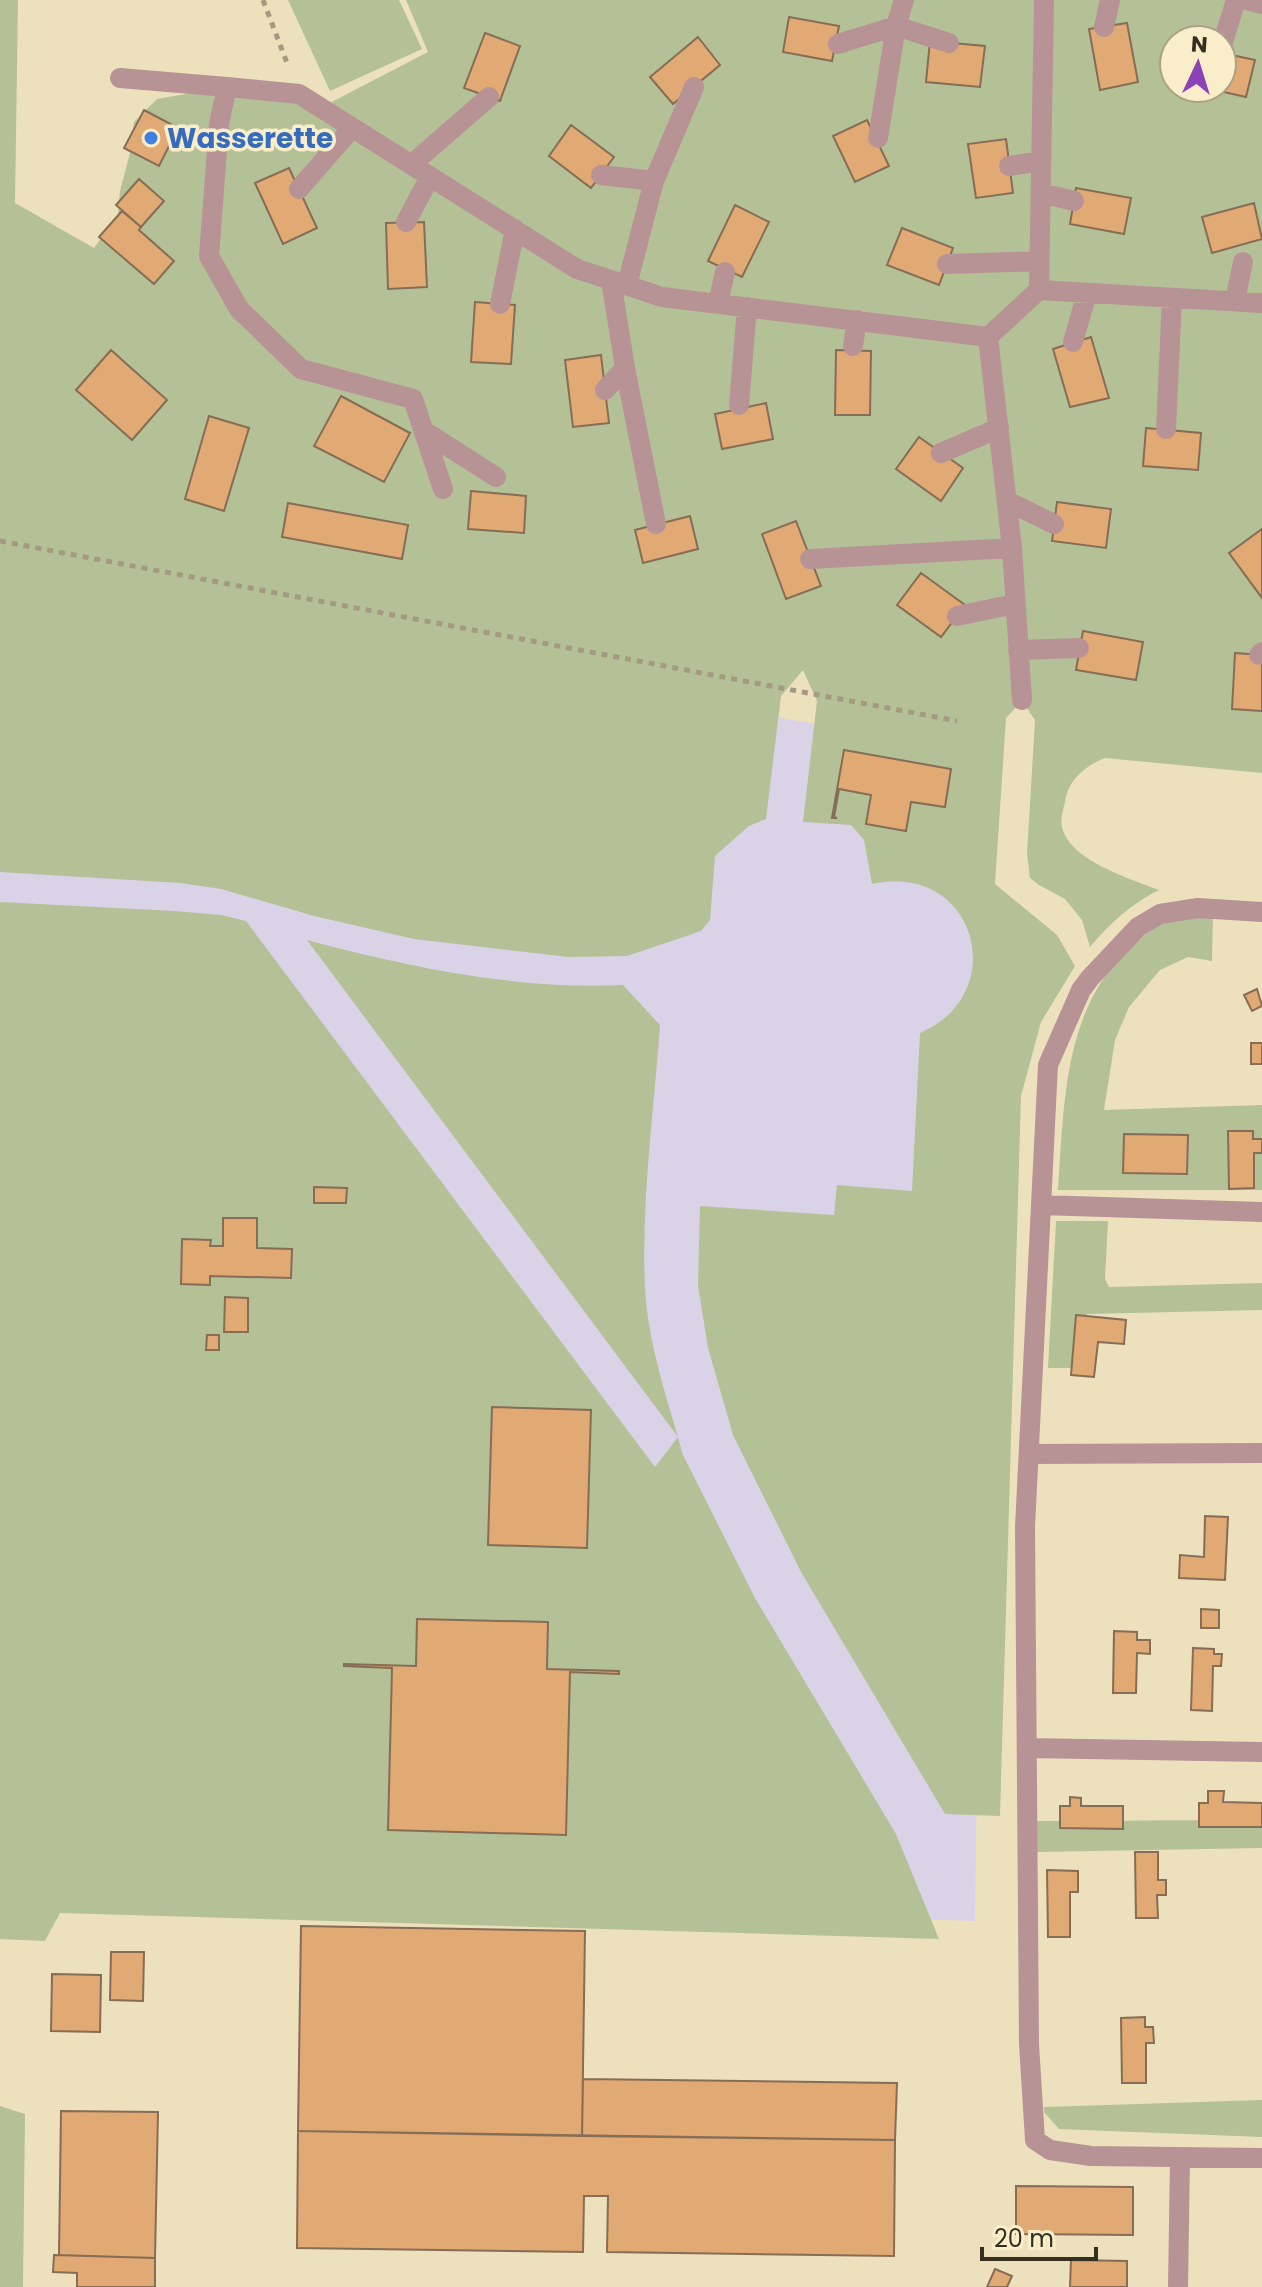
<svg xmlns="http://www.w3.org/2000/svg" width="1262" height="2287" viewBox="0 0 1262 2287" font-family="Poppins,sans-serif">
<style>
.industrial{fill:#dad3e8}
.green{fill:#b4c197;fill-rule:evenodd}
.building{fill:#e1a973;stroke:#866d55;stroke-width:2}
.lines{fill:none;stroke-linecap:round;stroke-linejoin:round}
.path{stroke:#a49a7f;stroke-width:5;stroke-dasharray:6 6;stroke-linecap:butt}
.service{stroke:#b79395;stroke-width:20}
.shop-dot{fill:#3f7fe0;stroke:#faedca;stroke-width:3}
.labels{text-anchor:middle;stroke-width:7;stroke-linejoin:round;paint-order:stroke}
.shop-label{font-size:28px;font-weight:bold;fill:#366cbe;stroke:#faedca;text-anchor:start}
</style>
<rect width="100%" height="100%" fill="#ede0bd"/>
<!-- industrial -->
<path class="industrial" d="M0,584L991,754L975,1921L0,1892Z"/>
<!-- green -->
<path class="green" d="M0,0H18L15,203L94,248L118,214L120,191L131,149L134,122L157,99L227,87L320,108L428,52L406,0H1262V773L1105,758C1085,766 1068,780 1065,802C1063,810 1060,820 1062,827C1070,861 1129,878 1159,890C1132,903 1109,924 1090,947L1082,920L1065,899L1039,885L1030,878L1027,854L1035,720L1022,701L1006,718L995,884L1057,935L1075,966L1041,1022L1021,1096L1000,1816L945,1814L801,1572L733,1435L708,1348L698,1285L700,1206L834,1215L837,1185L912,1191L920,1033C1013,993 975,861 872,884L864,840L851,825L803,822L817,701L803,670L781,696L766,819L749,826L715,856L710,920L701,931L627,956L568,957L414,939L314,916L221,889L180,883L0,872ZM1174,40H1222V88H1174Z
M288,0H399L422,49L330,91Z
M0,902L175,911L221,915L246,921L655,1467L678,1437L307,940C408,967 517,990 623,985L660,1025C654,1111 641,1201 645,1288C648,1345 668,1400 683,1455L755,1598L896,1834L939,1939L60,1913L45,1941L0,1939Z
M1213,915L1212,961L1188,957L1160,970L1129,1007L1115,1040L1104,1110L1262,1105V1190H1058C1064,1105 1063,1003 1135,944C1142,938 1150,929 1158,924C1173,917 1197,917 1213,915Z
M1056,1221H1108L1105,1279L1109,1287L1262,1283V1310L1087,1314L1089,1368H1048Z
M1262,1820V1848L1036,1852L1035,1821Z
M1262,2100V2137L1059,2129L1044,2112V2107Z
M0,2106L25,2114L23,2287H0Z"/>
<!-- building -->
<path class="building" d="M789,17L839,26L832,61L783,52Z
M1127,23L1138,82L1100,90L1089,29Z
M485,33L520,46L500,101L464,88Z
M698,37L720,65L673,104L650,77Z
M930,41L985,46L980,87L926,82Z
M1222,53L1255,60L1246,97L1206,88H1222Z
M144,110L178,128L159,166L124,148Z
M867,120L889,166L855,182L833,136Z
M571,125L614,157L591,188L549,156Z
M1006,139L1013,193L976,198L968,144Z
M289,168L317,228L283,244L255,183Z
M139,179L164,201L141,227L116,205Z
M1076,188L1131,198L1124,234L1070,224Z
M1254,203L1262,239L1212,253L1202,217Z
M735,205L769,222L742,277L708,261Z
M122,211L141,227L139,230L174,261L154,284L99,237Z
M424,222L427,287L388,289L386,223Z
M902,228L953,248L939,285L887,265Z
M475,302L515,305L511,364L471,362Z
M1091,337L1109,398L1070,407L1053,349Z
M111,350L167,400L132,440L76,390Z
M836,350L871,351L870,415H835Z
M601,355L609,423L573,427L565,360Z
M341,396L410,433L384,482L314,446Z
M766,403L773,439L722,449L715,414Z
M209,416L249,428L224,511L185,499Z
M1146,428L1201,433L1198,470L1143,466Z
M919,437L963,468L941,501L896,469Z
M471,491L526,496L524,533L468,529Z
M1057,502L1111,509L1106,548L1052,541Z
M288,503L408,525L402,559L282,537Z
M690,516L698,549L643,563L635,530Z
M796,521L821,586L786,599L762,534Z
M1262,529V598L1229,553Z
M921,573L965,605L941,637L897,605Z
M1083,631L1143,642L1136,680L1076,670Z
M1235,653L1262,655V711L1232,709Z
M844,750L951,769L945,807L911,802L906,831L866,824L871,795L839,789L834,817L837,818H832Z
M1257,989L1262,1006L1252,1011L1244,995Z
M1251,1043H1262V1064H1251Z
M1228,1131H1253V1139H1262V1153H1254V1188L1229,1189Z
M1124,1134L1188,1135L1187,1174L1123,1173Z
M314,1187L347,1188L346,1203H314Z
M223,1218H257V1248L292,1249L291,1278L210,1276V1285L181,1284L182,1239L211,1240L210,1246H223Z
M225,1297L248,1298V1332H224Z
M1076,1315L1126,1320L1124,1344L1098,1342L1094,1377L1071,1375Z
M207,1335H219V1350H206Z
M492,1407L591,1410L587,1548L488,1545Z
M1205,1516L1228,1517L1225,1580L1179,1578L1180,1555L1204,1557Z
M1201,1609L1219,1610V1628H1201Z
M417,1619L548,1622L547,1669L619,1671V1674L570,1672L566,1835L388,1830L392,1668L344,1666V1664L416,1666Z
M1114,1631L1137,1632V1640H1150V1654L1137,1653L1136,1693H1113Z
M1193,1648L1214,1649V1654H1222L1221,1666H1213L1212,1711L1191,1710Z
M1208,1791H1224L1223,1802L1262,1803V1827H1199V1803H1208Z
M1070,1797L1081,1798V1806H1123V1829L1060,1828V1806H1070Z
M1135,1852H1158V1880H1166V1895H1157L1158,1918H1136Z
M1047,1870L1078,1871V1892H1070V1937H1048Z
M301,1926L585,1931L582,2136L298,2131Z
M111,1952H144L143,2001L110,2000Z
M52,1974L101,1975L100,2032L51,2031Z
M1145,2017V2027H1153L1154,2043H1146V2083H1122L1121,2018Z
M583,2079L897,2083L895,2140L582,2136Z
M61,2111L158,2112L155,2258L59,2255Z
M298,2131L895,2140L894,2256L607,2252L608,2196H584L583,2252L297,2248Z
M1016,2186L1133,2187V2235L1016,2234Z
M54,2255L155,2258V2287H77V2273L53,2272Z
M1071,2260L1127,2261V2287H1070Z
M995,2269L1012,2276L1007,2287H987Z"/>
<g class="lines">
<!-- path -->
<path class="path" d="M263,0L287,63
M0,541L957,721"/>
<!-- service -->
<path class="service" d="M1247,0L1262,4
M1104,27L1110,0
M838,44L896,26L904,0
M1222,45L1236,0
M120,78L227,87
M878,138L896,26L949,43
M411,165L489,97
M1009,166L1041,161
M601,175L654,181
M299,189L352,128
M1041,193L1074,201
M406,222L430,177
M947,264L1039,261
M611,280L625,368L656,524
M627,285L654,181L694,87
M1039,290L1044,0
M1235,301L1243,262
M718,303L725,272
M500,304L515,229
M988,337L1012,548L1022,700
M1073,342L1087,293
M853,346L857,320
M605,390L625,368
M739,405L747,307
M1166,429L1172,298
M424,431L496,477
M941,453L999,428
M443,489L413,399L301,369L239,309L209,256L219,124L227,87L299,94L577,269L611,280L662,297L988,337L1039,290L1262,303
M1007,501L1054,524
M810,559L1012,548
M957,616L1015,604
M1018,650L1079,648
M1259,655L1262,652
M1262,912L1198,908L1160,914L1138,927L1090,978L1081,990L1048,1065L1025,1527L1029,2044L1035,2140L1050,2150L1091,2156L1262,2158
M1041,1205L1262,1212
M1029,1454L1262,1453
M1027,1748L1262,1752
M1178,2287L1180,2158"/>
</g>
<!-- markers -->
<circle class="shop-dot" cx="151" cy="138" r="8"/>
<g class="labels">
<!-- shop labels -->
<g class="shop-label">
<text x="167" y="148">Wasserette</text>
</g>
</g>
<!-- north arrow -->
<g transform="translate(1198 64) rotate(4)"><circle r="38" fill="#faedca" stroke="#aba186" stroke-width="2"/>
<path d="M0-6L14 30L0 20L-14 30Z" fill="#8a43b6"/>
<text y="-12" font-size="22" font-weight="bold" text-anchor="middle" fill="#342f21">N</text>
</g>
<!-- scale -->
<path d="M982 2247v12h114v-12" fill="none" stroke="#342f21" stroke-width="4"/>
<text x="994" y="2247" font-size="24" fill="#342f21" stroke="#faedca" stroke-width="6" paint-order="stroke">20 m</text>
</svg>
